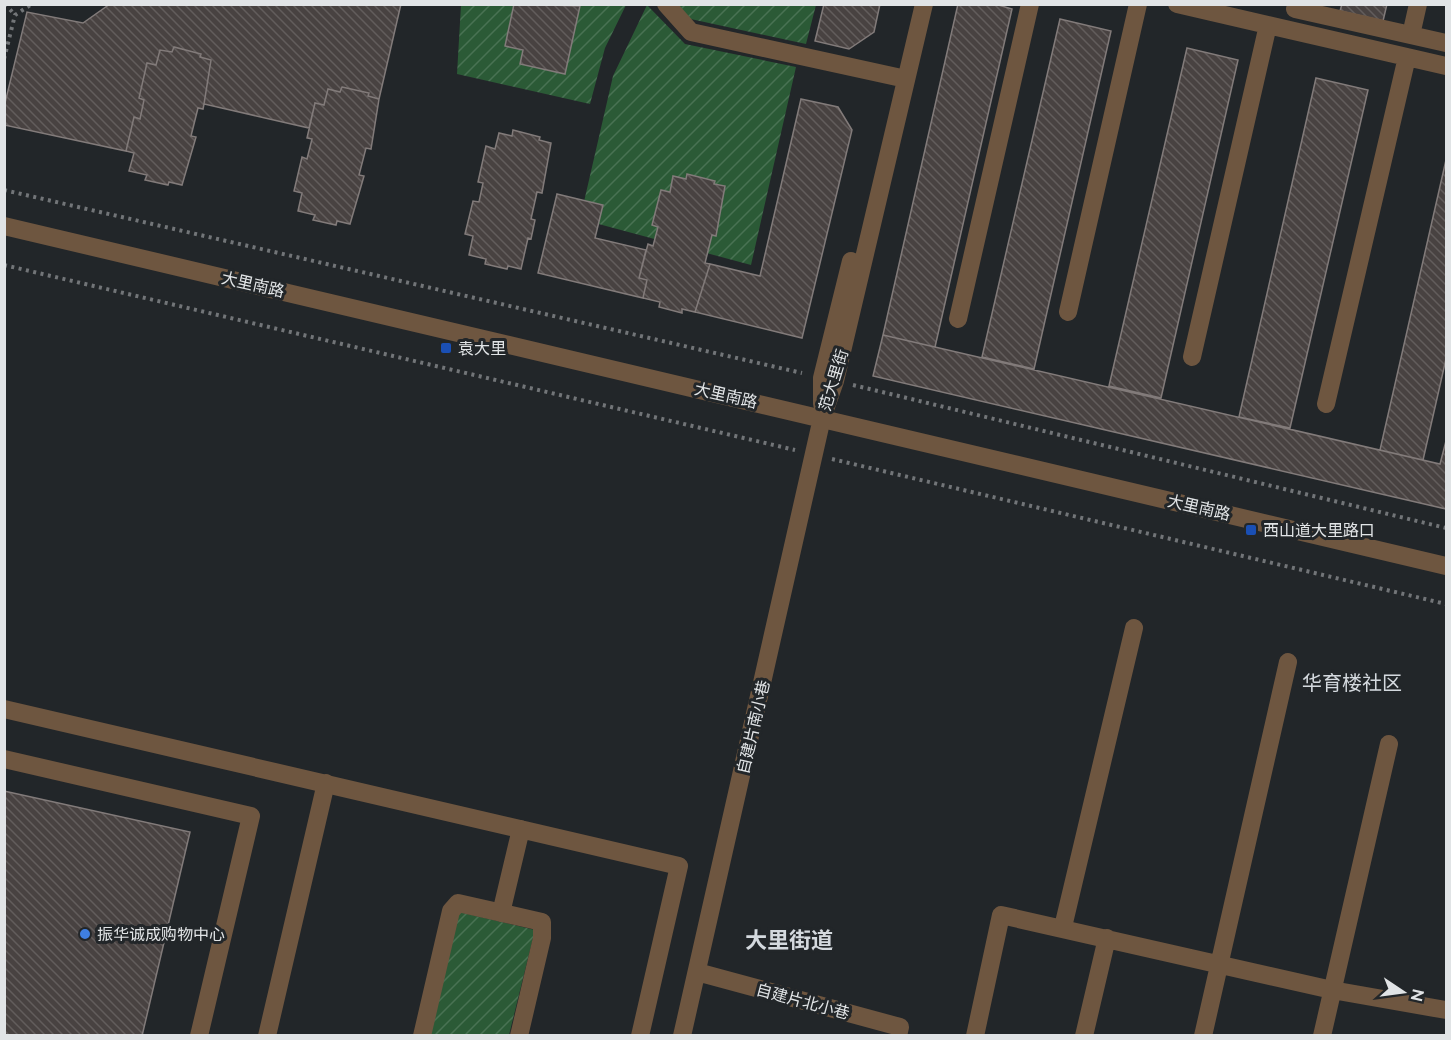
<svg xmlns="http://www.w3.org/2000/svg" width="1451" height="1040" viewBox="0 0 1451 1040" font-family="Raleway,'Noto Sans SC',sans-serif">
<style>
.garden{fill:url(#garden-furrows)}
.building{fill:url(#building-back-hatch);stroke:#827b7a;stroke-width:1.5}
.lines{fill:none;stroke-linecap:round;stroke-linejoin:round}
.path{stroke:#727578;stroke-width:4;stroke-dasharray:3 4.5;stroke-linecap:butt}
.minor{stroke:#6e5640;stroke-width:18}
.transit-dot{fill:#1a4fb4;stroke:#222629;stroke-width:2}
.shop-dot{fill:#3f7fe0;stroke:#222629;stroke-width:2}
.labels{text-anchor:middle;stroke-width:6;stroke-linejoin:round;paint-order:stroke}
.street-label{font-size:16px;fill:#e1e4e6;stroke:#222629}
.poi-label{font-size:16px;fill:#e1e4e6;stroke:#222629;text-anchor:start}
.quarter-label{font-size:20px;fill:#d4d9de;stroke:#222629}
.district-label{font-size:22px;font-weight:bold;fill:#d4d9de;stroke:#222629}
</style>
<defs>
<pattern id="garden-furrows" width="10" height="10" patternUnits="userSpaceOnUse" patternTransform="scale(1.5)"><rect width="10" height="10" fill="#2b5a36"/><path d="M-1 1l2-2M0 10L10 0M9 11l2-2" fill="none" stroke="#497253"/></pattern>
<pattern id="building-back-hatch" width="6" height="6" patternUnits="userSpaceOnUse" patternTransform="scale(1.5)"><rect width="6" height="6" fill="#484241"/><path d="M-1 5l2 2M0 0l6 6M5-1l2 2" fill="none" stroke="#625d5c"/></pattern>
</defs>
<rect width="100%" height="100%" fill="#222629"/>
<!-- garden -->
<path class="garden" d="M461,5H626L605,48L590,104L457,74Z
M647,5L685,44L796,67L751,265L580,219L613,76Z
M676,5H816L806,44L686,18Z
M451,910L535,930L509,1035L421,1036Z"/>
<!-- building -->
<path class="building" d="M110,4H401L379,99L368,96L369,93L342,87L340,92L328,89L324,105L315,103L309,128L204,104L211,60L200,57L201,54L174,47L172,52L160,50L156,65L147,63L139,98L144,100L140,119L134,117L126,151L4,125V107L27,12L83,23Z
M514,4L580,6L565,74L520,64L523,50L505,46Z
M824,4H880L874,32L849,49L815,41Z
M958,4H995L1012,9L935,347L883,335Z
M1342,4H1387L1383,21L1340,11Z
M1060,19L1111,31L1034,369L982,357Z
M174,47L201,54L200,57L211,60L204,104L203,109L198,108L191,136L196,137L182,185L169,182L168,185L145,180L147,175L129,171L134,153L126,151L134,117L140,119L144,100L139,98L147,63L156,65L160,50L172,52Z
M1187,48L1238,60L1161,398L1109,386Z
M1316,78L1368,90L1290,428L1239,417Z
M342,87L369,93L368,96L379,99L371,149L366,148L359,175L364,176L350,224L337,221L336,225L313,220L315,215L298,211L302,193L294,191L302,157L307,159L312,139L307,138L315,103L324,105L328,89L340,92Z
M801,99L838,107L852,130L802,338L695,312L710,264L760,276Z
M513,130L540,137L539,140L551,143L542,193L537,192L531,219L535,220L531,239L528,238L521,269L508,266L507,269L485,264L486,259L469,255L473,236L465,234L473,201L479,202L483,183L478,182L486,146L495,149L499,133L512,136Z
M1446,160V359L1423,460L1380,450Z
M687,174L715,181L714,184L725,186L716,236L712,235L705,263L710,264L695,312L682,309V313L659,307L660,302L643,298L647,280L639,278L648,244L653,246L658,227L652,225L661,190L670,192L673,176L686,179Z
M557,194L603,205L595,238L646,250L639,278L647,280L643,298L538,273Z
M883,335L1440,464L1446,441V509L873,376Z
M4,791L190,832L142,1036H4Z"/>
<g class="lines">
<!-- path -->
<path class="path" d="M5,4L15,15
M4,59L15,15L32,4
M4,190L802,373
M4,265L795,450
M853,385L1446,528
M832,459L1446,604"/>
<!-- minor -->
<path class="minor" d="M666,4L691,32L906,79
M1177,4L1446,66
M1295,9L1446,43
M1411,35L1418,4
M4,226L1446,566
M1068,312L1138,4
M958,319L1030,4
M1192,357L1268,25
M822,404V378L851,261
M1326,404L1407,57
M4,709L679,866L640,1036
M4,759L251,816L199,1036
M501,913L521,829
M1063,927L1134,628
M697,972L900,1027L898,1036
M267,1036L326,783
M422,1036L451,911L458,903L542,922V938L519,1036
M682,1036L822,418L835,381L924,4
M975,1036L1001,915L1332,990L1446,1010
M1084,1036L1107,938
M1203,1036L1288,662
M1322,1036L1389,744"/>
</g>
<!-- markers -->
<g class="transit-dot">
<rect x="440" y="342" width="12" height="12" rx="3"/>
<rect x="1245" y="524" width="12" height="12" rx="3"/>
</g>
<circle class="shop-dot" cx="85" cy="934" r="6"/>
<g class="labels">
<!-- street labels -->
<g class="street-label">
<text transform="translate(253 284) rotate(13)" y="6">大里南路</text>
<text transform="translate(833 380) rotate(-73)" y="6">范大里街</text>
<text transform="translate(726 395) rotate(13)" y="6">大里南路</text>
<text transform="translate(1199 507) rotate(13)" y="6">大里南路</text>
<text transform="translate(753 727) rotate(-77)" y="6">自建片南小巷</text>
<text transform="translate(803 1001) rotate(15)" y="6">自建片北小巷</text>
</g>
<!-- poi labels -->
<g class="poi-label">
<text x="458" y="354">袁大里</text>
<text x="1263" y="536">西山道大里路口</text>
<text x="97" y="940">振华诚成购物中心</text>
</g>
<!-- quarter labels -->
<g class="quarter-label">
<text x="1352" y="690">华育楼社区</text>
</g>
<!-- district labels -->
<g class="district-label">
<text x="789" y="948">大里街道</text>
</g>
</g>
<!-- border -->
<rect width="1451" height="1040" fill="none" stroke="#e1e4e6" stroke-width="12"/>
<!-- north arrow -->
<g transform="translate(1403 992) rotate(103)" stroke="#222629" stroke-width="4.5" paint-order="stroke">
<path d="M0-4.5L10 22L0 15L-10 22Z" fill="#e1e4e6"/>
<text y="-9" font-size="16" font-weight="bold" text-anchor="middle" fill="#e1e4e6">N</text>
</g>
</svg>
